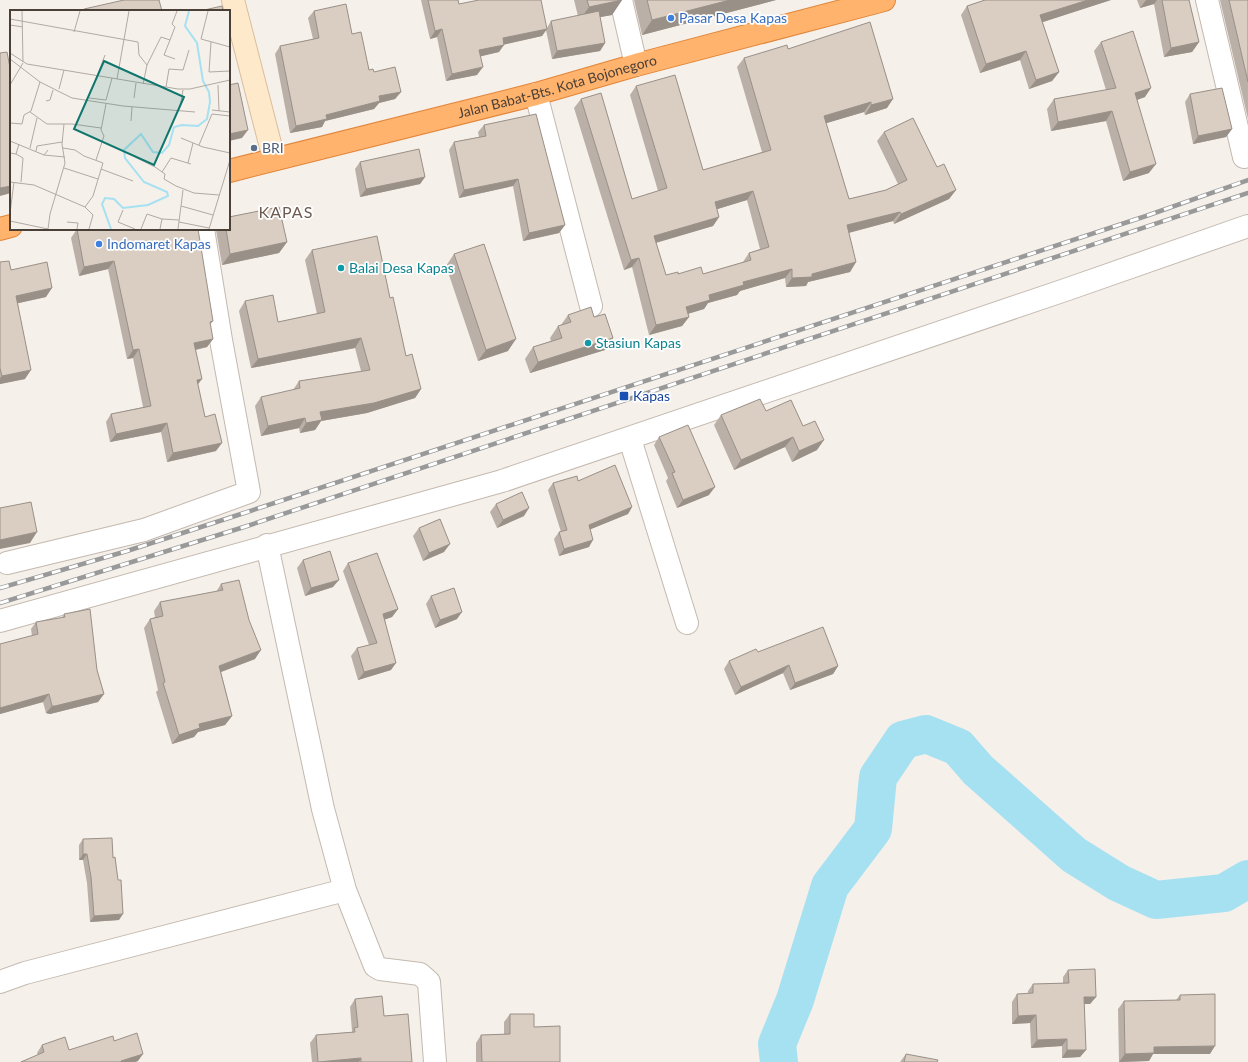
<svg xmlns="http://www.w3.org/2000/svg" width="1248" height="1062" viewBox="0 0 1248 1062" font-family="Lato,sans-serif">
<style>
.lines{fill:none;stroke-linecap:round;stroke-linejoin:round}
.river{stroke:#a6e1f2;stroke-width:38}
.street-casing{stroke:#c4b9af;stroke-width:24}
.secondary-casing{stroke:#d9be9c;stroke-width:24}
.highway-casing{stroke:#e18539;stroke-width:24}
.street{stroke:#fff;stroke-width:22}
.secondary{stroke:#ffe9cb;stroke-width:22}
.highway{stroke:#ffb36c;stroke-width:22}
.rail-casing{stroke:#999;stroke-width:4.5}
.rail{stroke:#fff;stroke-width:3;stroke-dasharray:9;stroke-linecap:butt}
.wall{fill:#bbb0a7;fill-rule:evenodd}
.shaded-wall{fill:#999088}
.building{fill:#dacdc2;stroke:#999088;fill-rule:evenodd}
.shop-dot{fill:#3f7fe0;stroke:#fff;stroke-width:1.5}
.service-dot{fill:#5c6f8a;stroke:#fff;stroke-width:1.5}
.culture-dot{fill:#0f9aa8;stroke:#fff;stroke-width:1.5}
.transit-dot{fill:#1a4fb4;stroke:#fff;stroke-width:1.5}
.labels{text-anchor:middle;stroke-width:3.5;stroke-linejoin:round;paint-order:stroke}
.shop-label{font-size:14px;fill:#366cbe;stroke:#fff;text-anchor:start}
.street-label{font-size:14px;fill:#4a4038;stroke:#fff}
.service-label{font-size:14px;fill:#4e5e75;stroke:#fff;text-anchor:start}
.culture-label{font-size:14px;fill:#0d838f;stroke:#fff;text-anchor:start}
.transit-label{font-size:14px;fill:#164399;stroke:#fff;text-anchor:start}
.quarter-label{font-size:16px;letter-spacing:1px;fill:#6d5b4f;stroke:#fff}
.inset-river{fill:none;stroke:#a6e1f2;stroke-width:2}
.inset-road{fill:none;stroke:#b1aaa3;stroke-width:1}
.view{fill:#0f766e;fill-opacity:0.15;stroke:#0f766e;stroke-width:2}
.inset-edge{fill:none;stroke:#4a4038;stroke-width:2}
</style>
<rect width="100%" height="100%" fill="#f5f0ea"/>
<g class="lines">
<!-- river -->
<path class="river" d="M779,1062L777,1044L795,1000L830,886L873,829L878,777L903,740L926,734L958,747L978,770L1074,855L1119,883L1156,900L1224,893L1248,879"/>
<defs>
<path id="street" d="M621,0L636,65
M1207,0L1244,157
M536,94L591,306
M630,439L687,623
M267,545L323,809L345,890L375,966L380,969L420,974L429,982L435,1062
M7,563L144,530L249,492L221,340L203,229
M0,621L502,481L1068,289L1248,226
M0,982L25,973L345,890"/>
<path id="secondary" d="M233,0L274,159"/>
<g id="highway">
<path id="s1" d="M229,171L536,94L636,65L884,0"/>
<path d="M0,229L11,226"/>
</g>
</defs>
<!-- street casing -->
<use href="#street" class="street-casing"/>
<!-- secondary casing -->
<use href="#secondary" class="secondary-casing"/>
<!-- highway casing -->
<use href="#highway" class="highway-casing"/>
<!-- street -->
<use href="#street" class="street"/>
<!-- secondary -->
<use href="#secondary" class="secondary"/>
<!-- highway -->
<use href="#highway" class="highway"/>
<defs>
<path id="rail" d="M0,588L127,551L241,514L1146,216L1248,180
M0,603L244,527L1248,193"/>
</defs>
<!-- rail casing -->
<use href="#rail" class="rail-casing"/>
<!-- rail -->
<use href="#rail" class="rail"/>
</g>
<!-- wall -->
<path class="wall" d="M421,0H458L459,4L547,28L551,21L578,16L574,0H622L612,15L600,17L605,43L600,51L552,59L546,30L542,36L504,44L499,52L480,56L477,75L446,81L437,37L430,39Z
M634,0H776L642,35Z
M985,0H1111L1042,22L1059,72L1052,81L1029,89L1020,60L980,73L961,15L967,6Z
M1137,0H1189L1199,42L1192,52L1164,57L1154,4L1140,8Z
M1220,0H1248V119Z
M314,11L352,34L369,70L374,72L401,92L395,99L379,103L374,109L325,121L322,127L290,133L275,54L280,46L313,39L308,18Z
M1101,42L1145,97L1137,100L1149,173L1123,181L1106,121L1051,131L1047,109L1054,99L1106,90L1094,51Z
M788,49L887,108L865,115L864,112L826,123L849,199L886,190L898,184L877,141L884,132L937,167L956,190L949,199L894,224L893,221L849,233L856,262L850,272L808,282L806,286L786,287L785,278L740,291L737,295L708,303L704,309L688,314L689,317L682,326L649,335L632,267L624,270L574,108L581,99L632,199L658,191L630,95L636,86L703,170L762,152L737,67L744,58ZM747,200L760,249L749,253L743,262L703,274L666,275L656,243L713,226L719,217L717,209Z
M1190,94L1232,129L1226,137L1193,144L1185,102Z
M484,125L565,225L559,233L523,241L513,186L459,198L449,150L454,142L479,137L478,132Z
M360,162L425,177L420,184L360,197L355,169Z
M77,229L213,321L210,325L213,339L207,347L196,350L198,385L205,417L216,451L167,462L161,432L110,442L106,422L111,414L143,407L133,358L127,359L108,269L79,276L71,238Z
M217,229H229L287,242L279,253L222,265L216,230Z
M312,250L390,298L406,356L421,389L415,398L367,413L321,421L315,430L300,433L299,428L261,436L255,406L261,397L293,390L299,381L361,371L355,348L251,368L239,311L245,301L278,322L317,314L305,260Z
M454,254L508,351L478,361L446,266Z
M0,262L11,270L46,297L18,303L25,379L0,384Z
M568,315L594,317L613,338L605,350L530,373L525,359L533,347L551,341L550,338L558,326L561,325Z
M766,411L803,426L817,450L792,462L785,447L734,470L714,425L721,415Z
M659,437L709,495L677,508L666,481L668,478L654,445Z
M578,481L632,507L628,514L590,529L589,547L559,556L554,539L559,532H561L548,490L553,483Z
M496,504L524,516L497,528L490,512Z
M419,528L444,552L423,561L413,536Z
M303,560L333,587L305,596L297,568Z
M348,563L398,609L392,617L385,619L391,670L358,680L351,656L357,648L369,645L343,571Z
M221,584L255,659L221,672L232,716L225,725L198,732L194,737L172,744L156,692L158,690L144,628L150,619L155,617L154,611L160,602L216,592Z
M431,596L457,619L435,628L426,604Z
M64,614L97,670L104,694L98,702L50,714L46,713L43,702L0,714V644L32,636L31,629L36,622L62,618Z
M758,652L838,666L833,674L790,690L783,673L735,695L724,669L729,661Z
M83,839L113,858L119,920L90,922L87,883L83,860H79V845Z
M1068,970L1096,997L1090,1004H1084L1086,1050L1080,1057L1062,1058V1046L1031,1048L1030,1023L1012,1024V1002L1017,994H1028V991L1033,984L1063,983V977Z
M1180,995L1210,1054H1153L1149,1061L1119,1062L1118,1009L1124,1001L1176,1000Z
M355,999L384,1016L412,1062H312L310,1043L316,1035L352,1032V1031L350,1007Z
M510,1014L534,1027L560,1062H476V1043L481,1035L504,1034V1022Z
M114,1041L138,1061L135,1062H20L38,1055L37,1053L42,1045L69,1050Z
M906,1054L937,1062H900Z"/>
<!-- shaded-wall -->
<path class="shaded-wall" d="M622,0L612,15L579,21L589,7Z
M730,0H776L642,35L652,20Z
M1088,0H1111L1034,25L1040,15Z
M1146,0H1157L1154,4L1140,8Z
M442,29L437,37L430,39L435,31Z
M547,29L542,36L498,46L503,38Z
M1199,42L1192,52L1164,57L1171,48Z
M605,43L600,51L552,59L557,51Z
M504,45L499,52L474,58L479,50Z
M1026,51L1020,60L980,73L986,64Z
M483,67L477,75L446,81L452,74Z
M1059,72L1052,81L1029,89L1036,80Z
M1151,88L1145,97L1128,103L1135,93Z
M401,92L395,99L379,103L374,109L325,121L322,127L290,133L296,126L379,96Z
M893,99L887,108L865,115L871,105Z
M871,102L864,112L817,126L824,116Z
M1112,111L1106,121L1051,131L1058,122Z
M1232,129L1226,137L1193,144L1198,136Z
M248,130L242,138L229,141V134Z
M1156,164L1149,173L1123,181L1130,172Z
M425,177L420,184L360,197L366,189Z
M518,179L513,186L459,198L464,190Z
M11,186V193L0,196V188Z
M956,190L949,199L894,224L901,214Z
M753,191L747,200L708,212L715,202Z
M900,212L893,221L840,235L847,225Z
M719,217L713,226L648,245L654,236Z
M565,225L559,233L523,241L529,233Z
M287,242L279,253L222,265L230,254Z
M639,258L632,267L624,270L631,260Z
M114,261L108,269L79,276L84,267Z
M856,262L850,272L808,282L806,286L786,287L792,278L812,274Z
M792,269L785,278L740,291L737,295L708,303L704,309L680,316L686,307L709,295L743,282Z
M52,288L46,297L10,305L16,296Z
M689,317L682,326L649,335L656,325Z
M361,338L355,348L251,368L258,359Z
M613,338L605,350L530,373L538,362Z
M213,339L207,347L189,351L194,343Z
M516,339L508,351L478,361L486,350Z
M139,349L133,358L127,359L133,350Z
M31,370L25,379L0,384V378L2,376Z
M202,379L196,387L197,380Z
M421,389L415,398L367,413L321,421L315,430L300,433L306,423L320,412Z
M305,418L299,428L261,436L268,426Z
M167,423L161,432L110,442L116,434Z
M793,437L785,447L734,470L741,460Z
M824,440L817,450L792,462L799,451Z
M222,443L216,451L167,462L173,453Z
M715,487L709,495L677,508L683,500Z
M632,507L628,514L584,532L589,525Z
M529,508L524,516L497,528L503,520Z
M37,532L30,543L0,549V540Z
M593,540L589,547L559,556L564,549Z
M450,544L444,552L423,561L429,553Z
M339,580L333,587L305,596L311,588Z
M398,609L392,617L378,622L383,614Z
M462,612L457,619L435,628L440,620Z
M261,650L255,659L213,675L219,666Z
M396,663L391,670L358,680L364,672Z
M789,665L783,673L735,695L741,687Z
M838,666L833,674L790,690L795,683Z
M49,694L43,702L0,714V708Z
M104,694L98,702L50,714L46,713L52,706Z
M232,716L225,725L198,732L194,737L172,744L179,735L199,724Z
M83,854H87L83,860H79Z
M123,914L119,920L90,922L94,916Z
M1084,997H1096L1090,1004H1079Z
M1036,1015L1030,1023L1012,1024L1018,1016Z
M1067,1039L1062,1046L1031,1048L1037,1040Z
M1215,1046L1210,1054H1153L1149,1061L1119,1062L1125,1054L1154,1047Z
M1067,1050H1086L1080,1057L1062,1058Z
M143,1054L138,1061L135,1062H120L121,1061Z
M361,1058L359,1062H318Z"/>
<!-- building -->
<path class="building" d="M124,0H159L162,11H84V9Z
M428,0H458L459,4L479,0H541L547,29L503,38L504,45L479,50L483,67L452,74L442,29L435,31Z
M587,0H622L589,7Z
M647,0H730L652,20Z
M985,0H1088L1040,15L1059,72L1036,80L1026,51L986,64L967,6Z
M1162,0H1189L1199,42L1171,48Z
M1229,0H1248V82Z
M346,4L352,34L361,32L369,70L373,69L374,72L395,67L401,92L379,96L380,101L326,115L327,119L296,126L280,46L319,38L314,11Z
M222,6L223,11H200Z
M599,11L605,43L557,51L551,21Z
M870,22L893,99L871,105V102L824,116L849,199L886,190L907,180L884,132L913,118L937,167L944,164L956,190L901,214L900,212L847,225L856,262L812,274V277L792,278V269L743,282L744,285L709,295L710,300L686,307L689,317L656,325L639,258L631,260L581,99L601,93L632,199L667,188L636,86L675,75L703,170L771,150L744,58L787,45L788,49ZM753,191L769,247L749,253L751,260L703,274L701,267L678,274V272L666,275L654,236L719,217L715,202Z
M1133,31L1151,88L1135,93L1156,164L1130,172L1112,111L1058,122L1054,99L1116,88L1101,42Z
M7,52L11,73V186L0,188V53Z
M238,83L248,130L229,134V85Z
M1222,88L1232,129L1198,136L1190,94Z
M536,114L565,225L529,233L518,179L464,190L454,142L486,136L484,125Z
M419,149L425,177L366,189L360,162Z
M279,207L287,242L230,254L226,229H229V217Z
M77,229H198L213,321L210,322L213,339L194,343L202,379L197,380L205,417L215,414L222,443L173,453L167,423L116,434L111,414L151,406L139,349L133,350L114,261L84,267Z
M377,236L390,298L393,297L406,356L412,354L421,389L374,403L320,412L322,420L306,423L305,418L268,426L261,397L300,388L299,381L370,370L361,338L258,359L245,301L273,295L278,322L325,312L312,250Z
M484,244L516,339L486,350L454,254Z
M9,261L11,270L47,262L52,288L16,296L31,370L2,376L0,368V262Z
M591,307L594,317L605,314L613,338L538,362L533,347L562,338L558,326L571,322L568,315Z
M760,399L766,411L791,400L803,426L815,421L824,440L799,451L793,437L741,460L721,415Z
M688,425L715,487L683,500L672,473L675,472L659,437Z
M615,465L632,507L589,525L593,540L564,549L559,532L567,530L553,483L577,476L578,481Z
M522,492L529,508L503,520L496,504Z
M31,502L37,532L0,540V508Z
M440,519L450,544L429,553L419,528Z
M330,551L339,580L311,588L303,560Z
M377,553L398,609L383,614L396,663L364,672L357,648L377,643L348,563Z
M239,580L249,620L261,650L219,666L232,716L199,724L200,728L179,735L163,683L165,682L150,619L163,616L160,602L223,590L221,584Z
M454,588L462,612L440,620L431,596Z
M90,609L97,670L104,694L55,706H52L49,694L0,708V644L38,634L36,622L65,617L64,614Z
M823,627L838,666L795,683L789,665L741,687L729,661L756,649L758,652Z
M112,838L113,858L115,857L118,880H121L123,914L94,916L91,877L87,854H83V839Z
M1095,969L1096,997H1084L1086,1050H1067V1039L1037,1040L1036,1015L1018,1016L1017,994L1033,993V984L1069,983L1068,970Z
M1215,994V1046L1154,1047V1053L1125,1054L1124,1001L1180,1000V995Z
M382,996L384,1016L408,1014L412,1062H361V1058L318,1062L316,1035L355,1032L354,1028L358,1027L355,999Z
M510,1014H534V1027L560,1026V1062H482L481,1035L510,1034Z
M137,1033L143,1054L121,1061V1062H21L44,1052L42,1045L65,1037L69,1050L113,1036L114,1041Z
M906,1054L938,1060L937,1062H904Z"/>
<!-- markers -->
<g class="shop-dot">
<circle cx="671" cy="18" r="4"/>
<circle cx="99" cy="244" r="4"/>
</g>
<circle class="service-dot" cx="254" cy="148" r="4"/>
<g class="culture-dot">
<circle cx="341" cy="268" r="4"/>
<circle cx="588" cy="343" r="4"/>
</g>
<rect class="transit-dot" x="619" y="391" width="10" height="10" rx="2"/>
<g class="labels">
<!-- shop labels -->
<g class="shop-label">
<text x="679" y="23">Pasar Desa Kapas</text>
<text x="107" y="249">Indomaret Kapas</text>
</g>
<!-- street labels -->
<g class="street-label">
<text dy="5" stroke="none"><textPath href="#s1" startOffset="339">Jalan Babat-Bts. Kota Bojonegoro</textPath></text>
</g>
<!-- service labels -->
<g class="service-label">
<text x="262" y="153">BRI</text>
</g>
<!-- culture labels -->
<g class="culture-label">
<text x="349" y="273">Balai Desa Kapas</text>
<text x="596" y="348">Stasiun Kapas</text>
</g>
<!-- transit labels -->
<g class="transit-label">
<text x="633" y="401">Kapas</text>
</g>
<!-- quarter labels -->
<g class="quarter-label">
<text x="286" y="218">KAPAS</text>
</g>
</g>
<!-- overview -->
<g transform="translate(10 10)">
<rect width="220" height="220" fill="#f5f0ea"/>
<path class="inset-river" d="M101,219L92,194L95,188L104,189L113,198L138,195L158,186L157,182L134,172L115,148L114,140L131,124L143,142L152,143L159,135L164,117L172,115L188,116L197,109L200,92L199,82L193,71L187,33L175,16L179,1"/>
<path class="inset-road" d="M12,1L13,52M198,1L191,29L220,37M0,9L128,32L129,45L137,55L133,74M0,15L13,17M64,22L70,1M160,30L154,45L165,49M201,32L199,62L220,61M0,43L17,54L168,79H180L220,70M0,49L30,72L62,88L113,96L185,102M137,55L151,27L160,30L165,17L162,14L167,1M87,66L95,45M107,69L119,1M0,75L13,53M208,75L209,101M156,77L159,59L173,60L179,40M49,79L54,60M79,88L96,90L102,68M124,88L126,73M36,91L40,90L43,80M170,97L173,80M202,100L220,102M20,102L37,114H62L91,118M121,111L122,97M0,113L12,114L14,105L21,101L30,72M171,128L193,137L220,143M0,131L34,145L38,140M189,135L202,104L220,106M20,138L27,108M53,138L65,140L74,146L93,153L83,186L75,197L83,205L79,219M26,141L27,136L52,132M0,143L6,144L9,134M6,144L13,148L11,172M34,145L55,147M125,147L145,157L155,164L154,169L166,176L184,183L209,185M86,150L94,126L91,120L96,94M178,153L183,133M54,158L88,169M91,159L123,171M152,162L161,148L181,154M0,172L24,175L75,197M171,196L173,180M113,200L108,212L125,219M0,203L4,172M152,209L169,210M0,211L38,219M57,212L68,213L67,219M169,212L199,218M38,219L40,204L55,153L52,134L54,114M131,219L137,204L152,209L150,219M168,219L171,196L203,205M199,219L220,150"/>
<path class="view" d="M94,51L174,87L144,155L64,119Z"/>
<rect width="220" height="220" class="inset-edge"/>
</g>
</svg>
